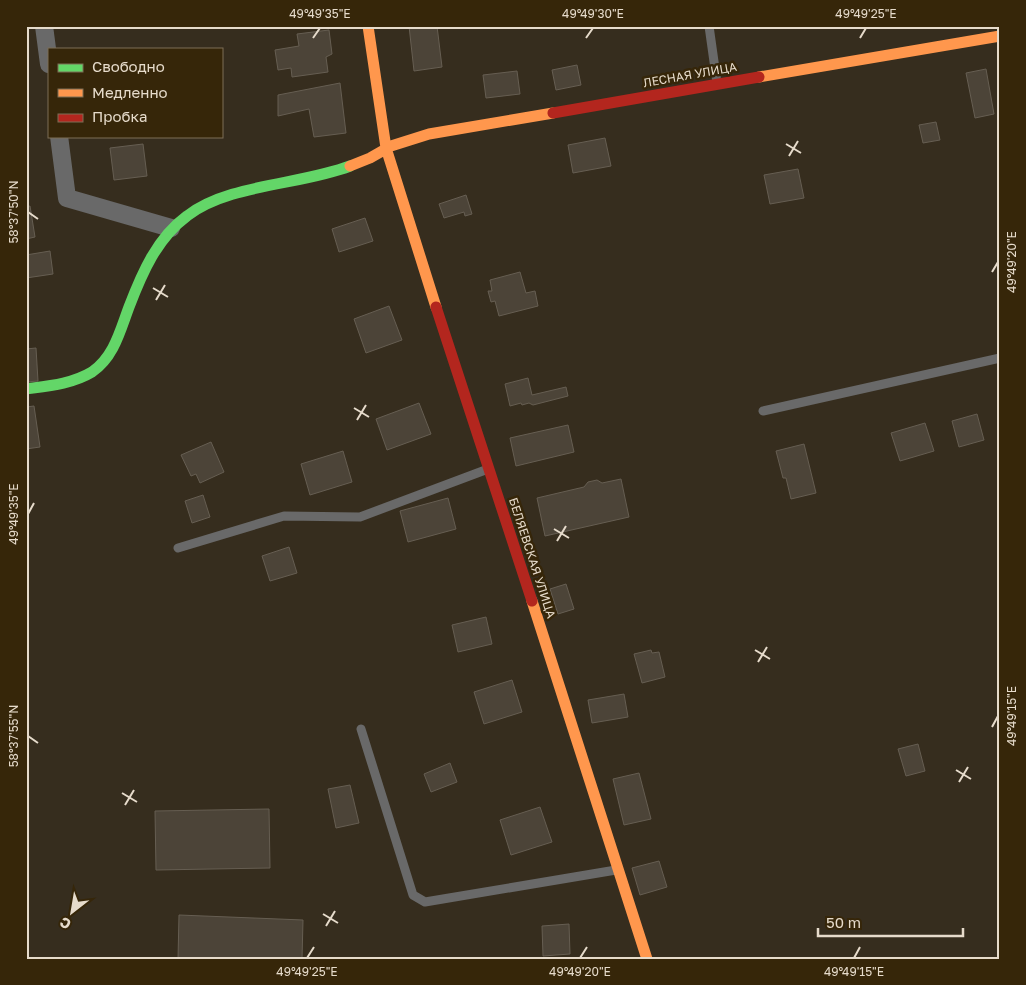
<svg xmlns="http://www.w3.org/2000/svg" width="1026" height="985" viewBox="0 0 1026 985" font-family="'Golos Text',sans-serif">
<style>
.building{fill:#4c4438;stroke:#665e52}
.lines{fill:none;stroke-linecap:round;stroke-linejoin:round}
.lane{stroke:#696969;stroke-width:9}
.street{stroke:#696969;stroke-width:18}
.fast{stroke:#63d668;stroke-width:11}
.slow{stroke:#ff974d;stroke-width:11}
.jam{stroke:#b3261e;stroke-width:11}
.ticks{fill:none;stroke:#e6dbcb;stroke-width:2}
.labels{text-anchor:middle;stroke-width:5;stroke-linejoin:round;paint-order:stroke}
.street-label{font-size:12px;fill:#e6dbcb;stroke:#362609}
.neatline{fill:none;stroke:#e6dbcb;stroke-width:2}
.ticks-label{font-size:12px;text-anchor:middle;fill:#e6dbcb}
</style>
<rect width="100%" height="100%" fill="#362d1e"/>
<!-- building -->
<path class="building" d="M409,26H437L442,67L414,71Z
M329,30L332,54L326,57L328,72L292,77L291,68L278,70L275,50L299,46L297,34Z
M577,65L581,85L556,90L552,70Z
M986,69L994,114L975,118L966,73Z
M517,71L520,94L486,98L483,75Z
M340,83L346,133L314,137L309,109L278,116V95Z
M936,122L940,140L923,143L919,125Z
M605,138L611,166L573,173L568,145Z
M143,144L147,176L114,180L110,148Z
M798,169L804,198L770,204L764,175Z
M466,195L472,214L465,216L464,212L444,218L439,204Z
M30,206L35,237L26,239V207Z
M365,218L373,241L339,252L332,229Z
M50,251L53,274L26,278V255Z
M520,272L526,293L535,291L538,306L499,316L495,301L491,302L488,291H492L490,280Z
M389,306L402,340L366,353L354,319Z
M36,348L38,381L26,382V349Z
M528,378L532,395L566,387L568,396L533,405L529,403L522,405L521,403L510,406L505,384Z
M419,403L431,434L387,450L376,419Z
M34,406L40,447L26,449V407Z
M977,414L984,440L959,447L952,421Z
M925,423L934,451L900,461L891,433Z
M568,425L574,452L516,466L510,438Z
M211,442L224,472L200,483L196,474L191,476L181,455Z
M804,444L816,493L791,499L786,478H783L776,451Z
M343,451L352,482L310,495L301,464Z
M621,479L629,517L545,536L537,498L584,487L588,482L597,480L602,483Z
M203,495L210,517L192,523L185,501Z
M448,498L456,529L408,542L400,511Z
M289,547L297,573L270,581L262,556Z
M566,584L574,609L558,614L550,589Z
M486,617L492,644L458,652L452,625Z
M651,650L652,653L659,652L665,677L642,683L634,654Z
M512,680L522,712L484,724L474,692Z
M624,694L628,717L592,723L588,700Z
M918,744L925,771L906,776L898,749Z
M450,763L457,782L431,792L424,774Z
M639,773L651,819L624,825L613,779Z
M350,785L359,823L336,828L328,789Z
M540,807L552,842L511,855L500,820Z
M269,809L270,868L156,870L155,811Z
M659,861L667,887L640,895L632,868Z
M179,915L303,920L302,959H178Z
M569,924L570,954L543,956L542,926Z"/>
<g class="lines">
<!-- lane -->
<path class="lane" d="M709,26L717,83
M763,411L1000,358
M178,548L284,516L360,517L488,469
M361,729L413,895L425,902L616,870"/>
<!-- street -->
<path class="street" d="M44,26L49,64
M59,136L67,198L171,228"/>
<!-- fast -->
<path class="fast" d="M26,389C48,386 72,384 92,372C114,357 120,331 129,307C142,273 157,238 187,216C228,184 301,185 350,166"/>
<!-- slow -->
<path class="slow" d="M368,26L386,148L436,307
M759,77L1000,36
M350,166L370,158L391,146L429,134L553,113
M532,601L647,959"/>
<!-- jam -->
<path class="jam" d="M553,113L759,77
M436,307L532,601"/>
</g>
<!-- ticks -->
<path class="ticks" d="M313,38L320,28M586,38L593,28M860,38L866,28M786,144L801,153M789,156L798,141M28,212L38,219M992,272L998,262M153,288L168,297M156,300L165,285M354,408L369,417M357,420L366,405M28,514L34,503M554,529L569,538M557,541L566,526M755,650L770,659M758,662L767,647M992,727L998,716M28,736L38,743M956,770L971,779M959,782L968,767M122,793L137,802M125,805L134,790M323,914L338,923M326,926L335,911M307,958L314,947M580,958L587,947M854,958L860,947"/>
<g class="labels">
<!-- street labels -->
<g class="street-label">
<text transform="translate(690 75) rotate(-10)" y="4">ЛЕСНАЯ УЛИЦА</text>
<text transform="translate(532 558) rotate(72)" y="4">БЕЛЯЕВСКАЯ УЛИЦА</text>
</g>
</g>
<!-- border -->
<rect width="1026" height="985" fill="none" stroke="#362609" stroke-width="55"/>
<!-- legend -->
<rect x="48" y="48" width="175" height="90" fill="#362609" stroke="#7c6e57"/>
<rect x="58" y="64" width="25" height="8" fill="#63d668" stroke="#7c6e57"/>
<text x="92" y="72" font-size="15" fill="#e6dbcb">Свободно</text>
<rect x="58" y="89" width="25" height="8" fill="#ff974d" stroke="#7c6e57"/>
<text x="92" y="98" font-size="15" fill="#e6dbcb">Медленно</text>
<rect x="58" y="114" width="25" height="8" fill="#b3261e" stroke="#7c6e57"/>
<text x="92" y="122" font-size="15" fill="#e6dbcb">Пробка</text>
<!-- north arrow -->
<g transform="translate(72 912) rotate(211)" stroke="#362609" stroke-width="4" paint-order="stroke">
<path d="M0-4L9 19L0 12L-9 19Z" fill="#e6dbcb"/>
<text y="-8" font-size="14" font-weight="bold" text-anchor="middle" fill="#e6dbcb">С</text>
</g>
<!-- scale -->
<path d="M818 928v8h145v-8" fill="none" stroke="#e6dbcb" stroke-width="2.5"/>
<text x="826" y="928" font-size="15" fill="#e6dbcb" stroke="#362609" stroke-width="4" paint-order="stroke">50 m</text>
<rect x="28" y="28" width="970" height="930" class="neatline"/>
<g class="ticks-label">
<text x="320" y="18">49°49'35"E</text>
<text x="593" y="18">49°49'30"E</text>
<text x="866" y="18">49°49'25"E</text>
<text transform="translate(14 212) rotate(-90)" y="4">58°37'50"N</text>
<text transform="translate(1012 262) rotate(-90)" y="4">49°49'20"E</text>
<text transform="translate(14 514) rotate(-90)" y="4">49°49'35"E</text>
<text transform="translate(1012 716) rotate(-90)" y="4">49°49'15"E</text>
<text transform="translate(14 736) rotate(-90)" y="4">58°37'55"N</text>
<text x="307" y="976">49°49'25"E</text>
<text x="580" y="976">49°49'20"E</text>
<text x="854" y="976">49°49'15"E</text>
</g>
</svg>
